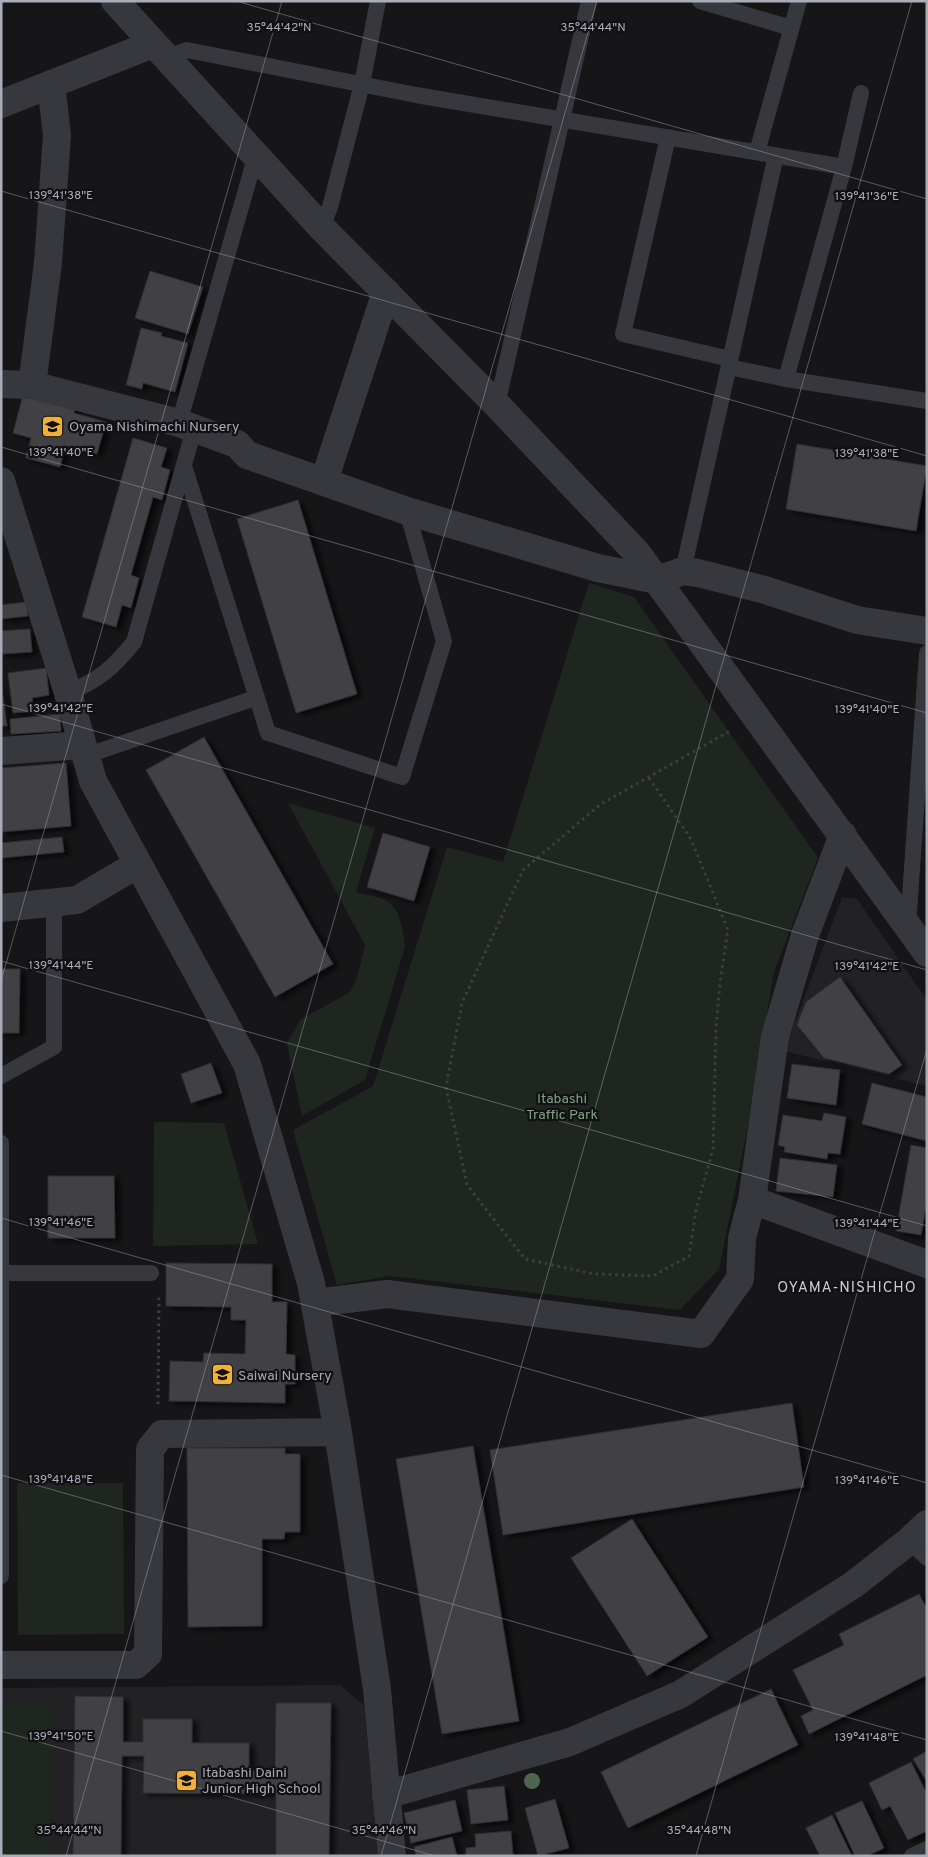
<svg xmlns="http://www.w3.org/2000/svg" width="928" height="1857" viewBox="0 0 928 1857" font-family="Overpass,sans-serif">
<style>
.built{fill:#222225}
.green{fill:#1e261f}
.building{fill:#404145;stroke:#303034;filter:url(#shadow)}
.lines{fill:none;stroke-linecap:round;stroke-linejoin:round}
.path{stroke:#3d3f44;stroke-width:3;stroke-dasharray:2.5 4;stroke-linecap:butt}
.service{stroke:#37383d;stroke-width:16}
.minor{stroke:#37383d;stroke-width:28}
.tertiary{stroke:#37383d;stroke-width:28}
.tree{fill:#506452}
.ticks{fill:none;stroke:#a8adb8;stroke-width:1;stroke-opacity:0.45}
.labels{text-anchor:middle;stroke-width:4.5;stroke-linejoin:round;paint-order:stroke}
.poi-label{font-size:14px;fill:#a8adb8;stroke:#111113;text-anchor:start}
.park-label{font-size:14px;fill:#7fa381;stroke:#111113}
.neighbourhood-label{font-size:15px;letter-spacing:1px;fill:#c9ccd4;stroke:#111113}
.ticks-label{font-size:12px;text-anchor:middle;fill:#a8adb8;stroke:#111113;stroke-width:4.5;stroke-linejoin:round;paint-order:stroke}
</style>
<defs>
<filter id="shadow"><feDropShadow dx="5.5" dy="3" stdDeviation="2.5" flood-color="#0009"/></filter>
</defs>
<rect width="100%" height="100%" fill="#161618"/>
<!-- built -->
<path class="built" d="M842,897L857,899L927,1000V1086L784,1051Z
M340,1685L364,1705L378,1856H1V1688Z"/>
<!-- green -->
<path class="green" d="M589,583L634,597L818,858L774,972L750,1116L719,1269L680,1310L390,1276L337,1285L293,1130L373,1086L447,847L503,862Z
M288,803L375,828L356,892C365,895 375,896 383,899C401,906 403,930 405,947L365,1080L302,1116L287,1044L300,1020L350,992L357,978L365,945Z
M154,1122L224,1123L258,1244L153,1246Z
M17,1483H123L124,1634L18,1635Z
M1,1703L53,1704L50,1856H1Z"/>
<!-- building -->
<path class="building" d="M150,271L203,287L188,334L135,318Z
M141,328L162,333L161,336L188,343L175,392L143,383L142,389L126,385Z
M23,395L77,401L74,413L106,422L97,454L66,446L60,467L26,458L31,438L13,433Z
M133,438L167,448L161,467L170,470L162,500L153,497L131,575L139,578L131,608L122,605L116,627L82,617Z
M797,444L927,466L916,531L786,509Z
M298,500L357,694L296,713L237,519Z
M26,602L28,616L1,619V605Z
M30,629L32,652L1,654V631Z
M46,668L49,695L32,698L34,711L13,713L8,673Z
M1,682L7,726H1Z
M60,714L61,731L11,734L10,719Z
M204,737L333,964L275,997L146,770Z
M66,763L71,826L1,832V768Z
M383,833L430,847L414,901L367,887Z
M62,837L64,852L1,858V843Z
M1,969H20L19,1033H1Z
M840,977L902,1065L889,1074L824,1058L797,1025L806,1002Z
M211,1063L222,1093L191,1103L181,1074Z
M792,1064L840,1070L836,1105L787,1098Z
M872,1083L927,1097V1141L862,1124Z
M824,1113L846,1117L840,1154L828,1153L827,1159L784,1152L785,1147L778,1145L783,1115L822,1121Z
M911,1145L927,1148V1200L921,1235L896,1231Z
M780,1158L837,1165L833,1197L776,1191Z
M48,1176H114L115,1238H48Z
M166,1263L272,1264V1302H287L286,1354L295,1355V1384H285V1403L169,1401L170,1361L203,1362L204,1353L245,1354L246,1320H231V1307L166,1306Z
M792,1403L804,1487L503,1535L490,1450Z
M473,1446L519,1721L442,1734L396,1459Z
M187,1448H285V1454H300V1532H285L284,1539H262V1626L188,1627Z
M632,1519L708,1637L647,1676L571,1558Z
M919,1594L927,1609V1675L809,1734L801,1716L813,1710L793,1670L844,1645L839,1634Z
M771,1689L798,1745L628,1828L601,1772Z
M75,1696L123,1697V1742H143V1719H192V1743H249V1771H275L276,1703H331L329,1856H276V1794L143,1793L144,1756H122L121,1856H73Z
M927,1751V1782L913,1759Z
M911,1762L927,1794V1831L908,1840L890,1806L882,1810L869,1783Z
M504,1786L508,1820L471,1824L467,1790Z
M555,1799L569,1848L538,1856L525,1808Z
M455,1800L462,1831L411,1843L404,1813Z
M862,1801L884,1848L867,1856H855L835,1813Z
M832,1815L852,1856H820L806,1828Z
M511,1831L513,1856H466V1848L476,1847L475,1834Z
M452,1837L457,1856H416L414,1847Z"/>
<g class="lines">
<!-- path -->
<path class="path" d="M649,778L691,839L728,930L720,982L716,1028L713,1149L696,1210L689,1256L653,1276L594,1274L525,1259L467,1185L446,1087L462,1003L523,870L601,804L730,731
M158,1404L159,1296"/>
<!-- service -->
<path class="service" d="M700,1L791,28
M166,58L187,50L416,95L844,167L786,379
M668,137L623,334L730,359
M757,152L799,1
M844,167L861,93
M322,228L330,207L362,84L378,1
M729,367L786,379L927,401
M497,405L589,1
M179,423L256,155
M184,466L268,733L402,777L444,641L407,511
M683,571L776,155
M68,693C99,680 113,668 134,642L194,429
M85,756L255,698
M908,926L927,653
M1,1076L54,1047V904
M1,1143V1576
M2,1273H151
M909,1541L927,1558
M912,1856L927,1849"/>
<!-- minor -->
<path class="minor" d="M1,104L153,44
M1,384L32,385L179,423L237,444L247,455L407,511L598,568L657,580L683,571L698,573L765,590L857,620L927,631
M32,385L48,263L57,135L51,84
M1,481L68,693L93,781L247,1064L311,1283L338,1432L377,1689L392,1856
M324,481L386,292
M1,751L81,745
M1,908L77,900L138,864
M752,1200L927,1264
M315,1303L387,1294L701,1334L740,1279L742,1238L752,1200L775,1037L805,935L843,835
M1,1665H136L148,1654L150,1449L162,1434L338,1432
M386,1795L570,1742L681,1694L853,1585L909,1541L927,1524"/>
<!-- tertiary -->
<path class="tertiary" d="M115,1L322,228L497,405L637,553L927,953"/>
</g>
<!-- trees -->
<circle class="tree" cx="532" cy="1781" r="8"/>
<!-- ticks -->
<path class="ticks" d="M236,1L927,199M1,191L927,456M1,447L927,713M1,704L927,970M1,961L927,1226M1,981L282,1M1,1218L927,1483M1,1475L927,1740M1,1731L435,1856M66,1856L597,1M381,1856L912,1M696,1856L927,1049"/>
<!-- icons -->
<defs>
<symbol id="school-square" viewBox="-11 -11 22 22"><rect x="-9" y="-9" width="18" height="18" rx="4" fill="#f2b134" stroke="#111113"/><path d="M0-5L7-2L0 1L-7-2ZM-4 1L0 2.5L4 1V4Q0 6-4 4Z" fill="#111"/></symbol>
</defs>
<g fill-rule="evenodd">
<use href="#school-square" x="40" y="414" width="25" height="25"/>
<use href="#school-square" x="210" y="1362" width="25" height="25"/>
<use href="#school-square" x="174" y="1768" width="25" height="25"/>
</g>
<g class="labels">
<!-- poi labels -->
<g class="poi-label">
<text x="69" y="431">Oyama Nishimachi Nursery</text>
<text x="238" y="1380">Saiwai Nursery</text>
<text x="202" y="1777">Itabashi Daini<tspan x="202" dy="16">Junior High School</tspan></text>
</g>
<!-- park labels -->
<g class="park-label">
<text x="562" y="1103">Itabashi<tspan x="562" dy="16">Traffic Park</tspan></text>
</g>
<!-- neighbourhood labels -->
<g class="neighbourhood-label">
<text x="847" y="1292">OYAMA-NISHICHO</text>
</g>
</g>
<g class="ticks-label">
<text x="279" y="31">35°44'42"N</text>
<text x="593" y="31">35°44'44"N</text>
<text x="61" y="199">139°41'38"E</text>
<text x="867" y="200">139°41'36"E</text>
<text x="61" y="456">139°41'40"E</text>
<text x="867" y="457">139°41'38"E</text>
<text x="61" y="712">139°41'42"E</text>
<text x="867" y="713">139°41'40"E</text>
<text x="61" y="969">139°41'44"E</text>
<text x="867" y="970">139°41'42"E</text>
<text x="61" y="1226">139°41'46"E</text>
<text x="867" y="1227">139°41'44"E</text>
<text x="61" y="1483">139°41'48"E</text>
<text x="867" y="1484">139°41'46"E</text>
<text x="61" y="1740">139°41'50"E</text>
<text x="867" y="1741">139°41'48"E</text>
<text x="69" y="1834">35°44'44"N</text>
<text x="384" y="1834">35°44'46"N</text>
<text x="699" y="1834">35°44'48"N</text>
</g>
<!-- border -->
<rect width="928" height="1857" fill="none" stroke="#a8adb8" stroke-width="5"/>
</svg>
